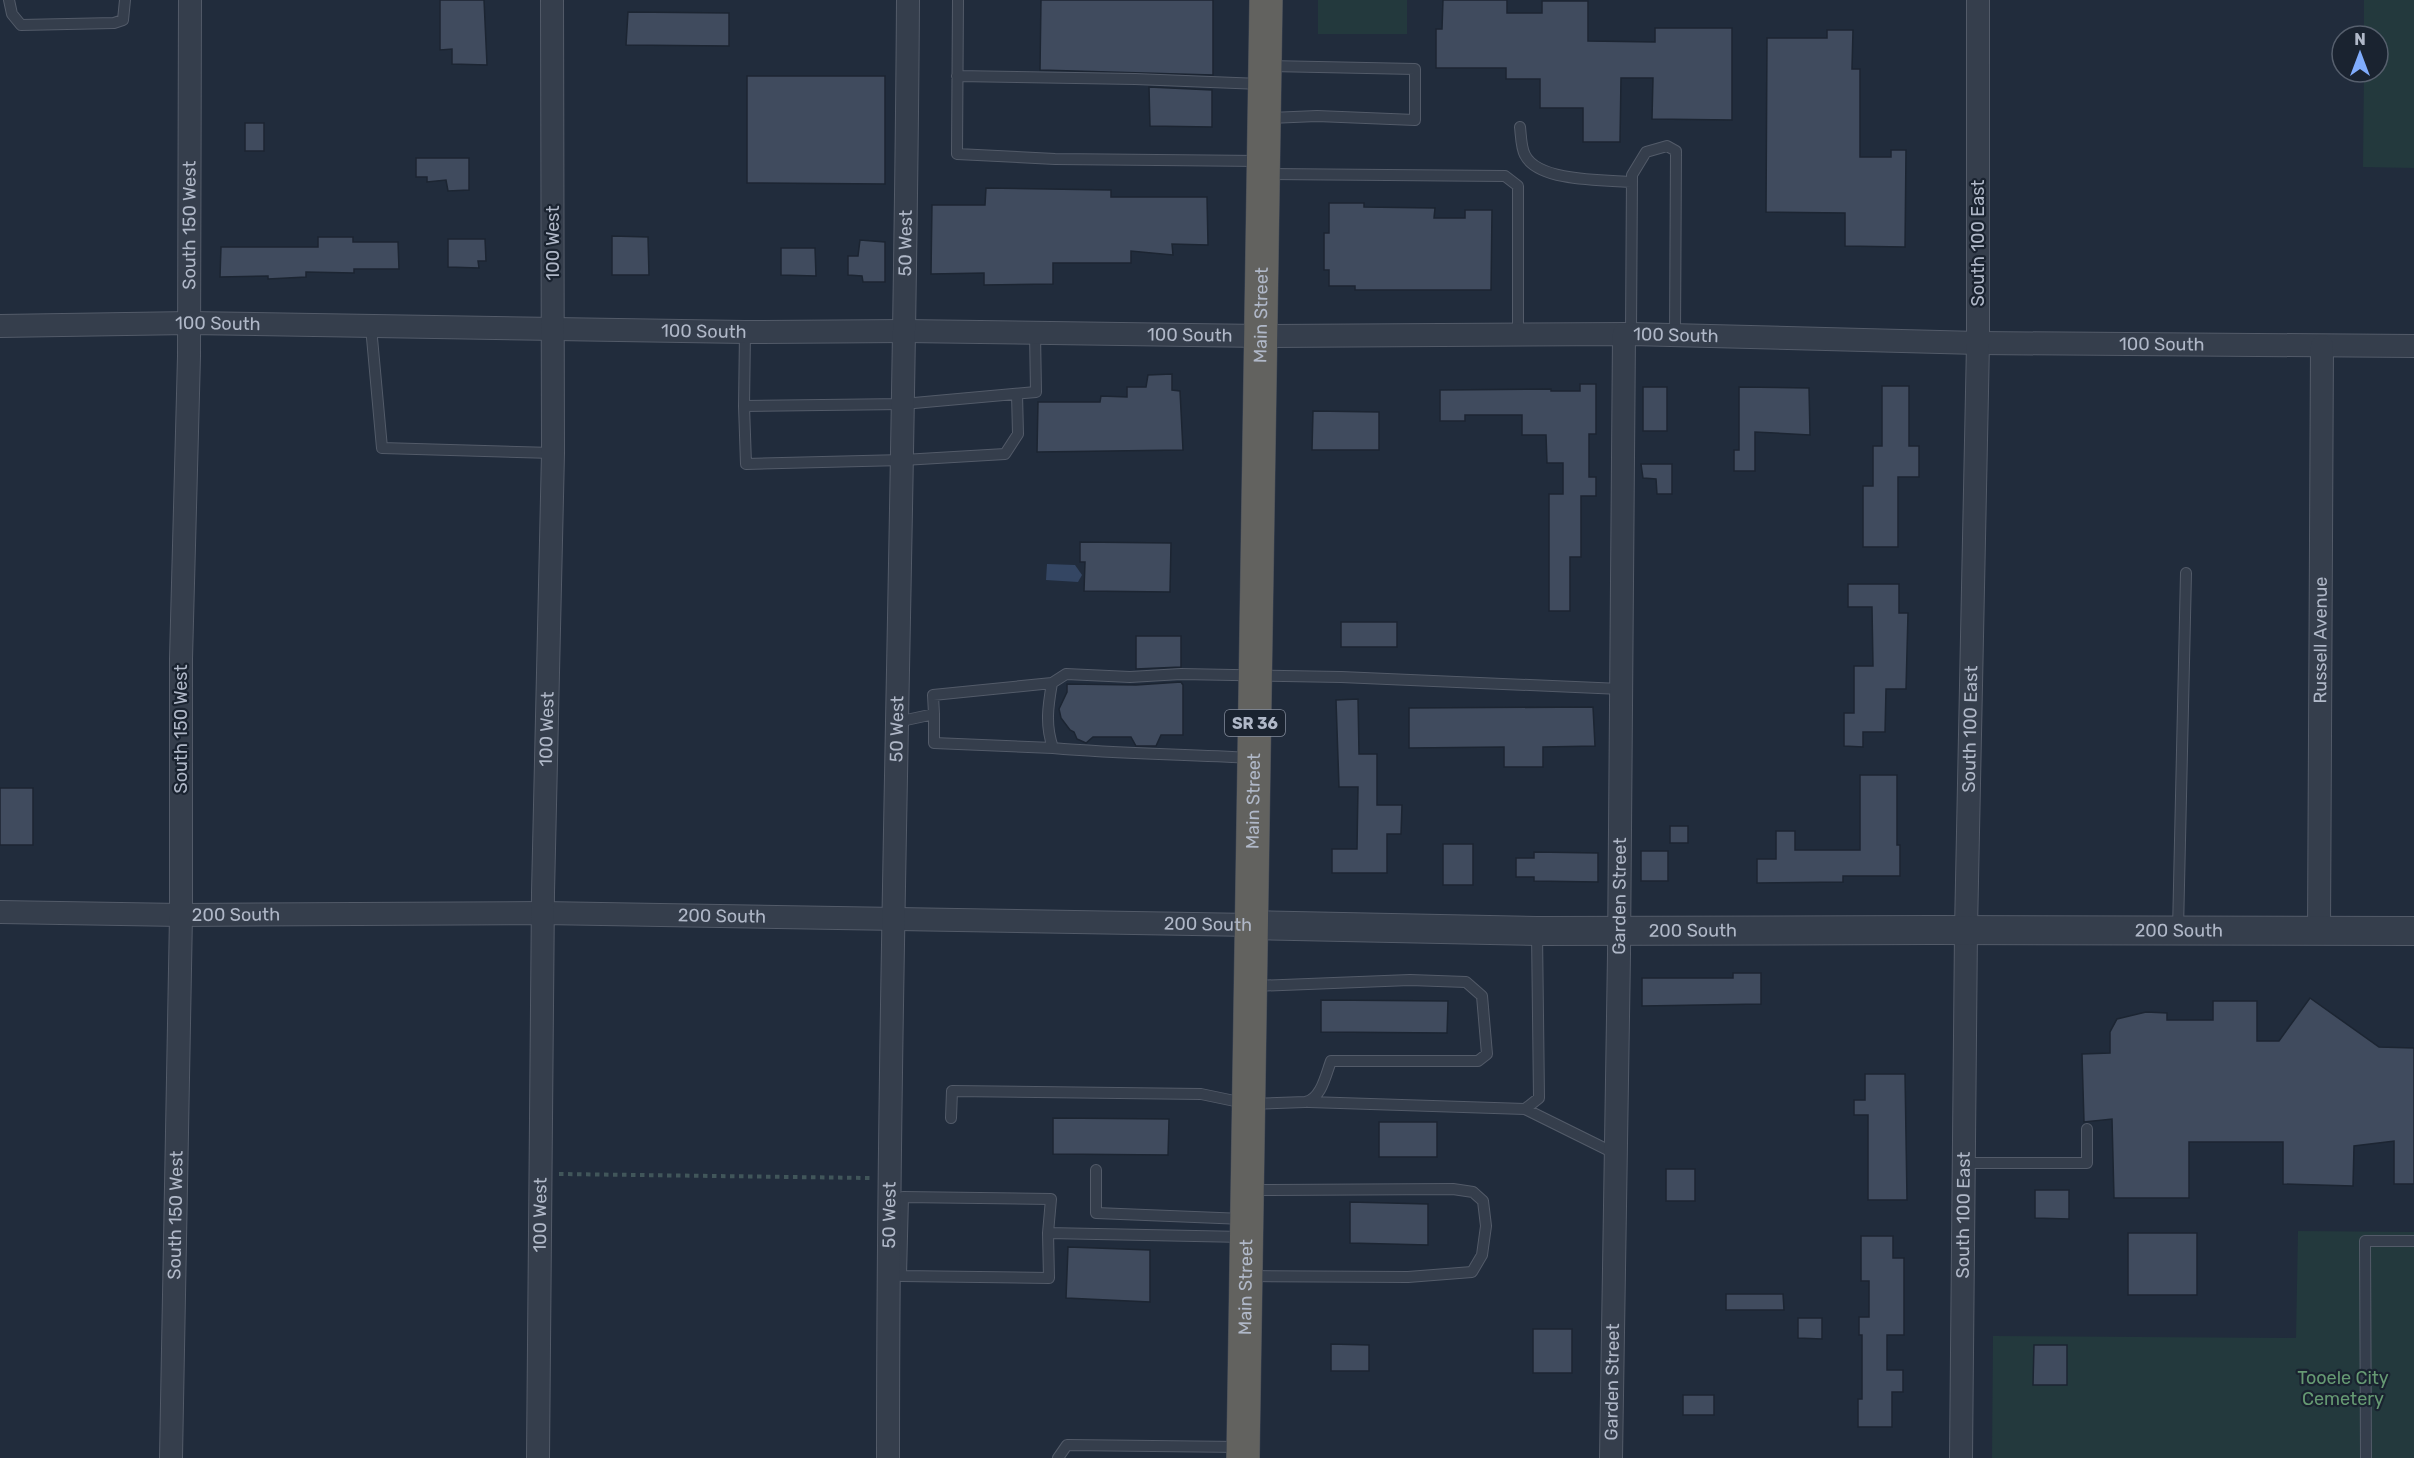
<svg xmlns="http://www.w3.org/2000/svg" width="2414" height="1458" viewBox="0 0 2414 1458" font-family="Rubik,sans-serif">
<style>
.green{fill:#23393d}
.water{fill:#344663}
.building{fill:#404b5e;stroke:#1c2532;stroke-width:1.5}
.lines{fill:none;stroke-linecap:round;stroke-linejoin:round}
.service-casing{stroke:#535b69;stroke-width:12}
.minor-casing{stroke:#535b69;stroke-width:24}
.tertiary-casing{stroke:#535b69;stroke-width:30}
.trunk-casing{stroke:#404856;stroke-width:34}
.path{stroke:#41565a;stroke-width:4;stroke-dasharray:4.5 4.5;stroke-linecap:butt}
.service{stroke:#353e4c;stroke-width:10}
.minor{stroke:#353e4c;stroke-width:22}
.tertiary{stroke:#353e4c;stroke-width:28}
.trunk{stroke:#62625f;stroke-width:33}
.labels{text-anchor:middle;stroke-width:4.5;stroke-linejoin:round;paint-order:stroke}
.shield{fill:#1a2330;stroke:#838b9a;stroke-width:1.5}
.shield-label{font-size:16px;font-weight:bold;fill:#b0b8c8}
.street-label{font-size:18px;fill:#b0b8c8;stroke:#1a2330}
.park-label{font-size:18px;fill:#669a73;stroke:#1a2330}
</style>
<rect width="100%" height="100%" fill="#212c3c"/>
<!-- green -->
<path class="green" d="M1318,0H1407V34H1318Z
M2364,0H2414V168L2363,167L2364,72H2378V36H2364Z
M2298,1231L2414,1232V1458H1992L1993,1336L2296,1338Z"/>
<!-- water -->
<path class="water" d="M1047,564L1075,565L1082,575L1078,582L1046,580Z"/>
<!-- building -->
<path class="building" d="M440,0H484L487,65L452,64V49L440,50Z
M1041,0H1213V75L1040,70Z
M1443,0H1507V13H1542V1H1588V41L1655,42V28H1732V120L1652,119L1653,78H1621L1620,142H1583V108H1540V79H1506V68H1436V29H1442Z
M628,12L729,13V46L626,45Z
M1827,30H1853L1852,69H1860V157H1891V150H1906L1905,247L1845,246V213L1766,212L1767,38H1827Z
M747,76H885V184L747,183Z
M1149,87L1212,90V127L1150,126Z
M245,123H264V151H245Z
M416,158H469V190L448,191L446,180L427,182V177H416Z
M986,188L1111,190V197H1207L1208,245L1172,244L1173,255L1131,251V263H1053V284L984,285V273L931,274L932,205H985Z
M1329,203H1364V207L1435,208L1434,218H1465V210H1492L1491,290H1355V286H1329V270H1324V233H1329Z
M612,236L648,237L649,275H612Z
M318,237H353V242H398L399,269H354V273L306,272V277L268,279V276L220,277L221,247H318Z
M448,239H485L486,261H478L479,268L448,267Z
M860,240L885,242V282H863L862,276L848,275V256H858Z
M781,248H815L816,276L781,275Z
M1172,374V390L1180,391L1183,450L1037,452L1038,402H1100L1101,396L1127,397V387H1146L1148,375Z
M1580,384H1596V434H1589V477H1596V496H1581V557H1570V611H1549V494H1563V463H1547L1546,435H1522V415H1465V421H1440V390L1551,389V391H1580Z
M1882,386H1909V446H1919V477H1898V547H1863V486H1873V446H1882Z
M1643,387H1667V431H1643Z
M1739,387L1809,388L1810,435L1755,432V471H1734V450H1739Z
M1313,411L1379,412V450H1312Z
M1641,464H1672V494H1657L1656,479L1643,478Z
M1080,542L1171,543L1170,592L1084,591L1085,562H1080Z
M1848,584H1899V613H1908L1906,689H1886L1885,732H1863V747L1844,746V713H1854V666H1873L1872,607H1848Z
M1341,622H1397V647H1341Z
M1136,636H1181V667L1136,669Z
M1181,682L1183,685V735H1161L1156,746H1136L1131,737H1093L1086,743L1077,739L1074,732L1070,730L1061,718L1059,709L1067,692V684L1136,685Z
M1358,699L1359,754H1377V805H1402L1401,834H1387V873H1332V849H1357L1358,787H1339L1336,700Z
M1593,707L1595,746L1543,747V767H1504V747L1409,748V708Z
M1860,775H1897V845H1900V876H1843V882L1757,883V859H1776V831H1795V850H1860Z
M0,788H33V845H0Z
M1670,826H1688V843H1670Z
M1443,844H1473V885H1443Z
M1641,851H1668V881H1641Z
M1534,852L1598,853V882L1534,881V877H1516V858H1534Z
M1733,973H1761V1004L1642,1006V978H1733Z
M2310,998L2379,1047L2414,1048V1184H2394V1141L2354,1146L2353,1186L2283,1184V1142H2189V1198H2114L2112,1119L2084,1122L2082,1054L2110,1053V1032L2117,1019L2146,1012L2167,1013V1020H2213V1001H2257V1041H2279Z
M1321,1000L1448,1001L1447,1033L1321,1032Z
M1865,1074H1905L1907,1200H1868V1115H1854V1100H1865Z
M1053,1118L1169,1119L1168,1155L1053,1154Z
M1379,1122H1437V1157H1379Z
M1666,1169H1695V1201H1666Z
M2035,1190H2069V1219L2035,1218Z
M1350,1202L1428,1204V1245L1350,1243Z
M2128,1233H2197V1295H2128Z
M1861,1236H1893V1258H1904V1335H1887V1370H1903V1392H1892V1427H1858V1399H1862V1335H1859V1317H1869V1281H1861Z
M1068,1247L1150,1250V1302L1066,1298Z
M1726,1294H1783L1784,1310H1726Z
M1798,1318H1822V1339L1798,1338Z
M1533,1329H1572V1373H1533Z
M1331,1344L1369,1345V1371H1331Z
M2034,1345H2067V1385H2033Z
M1683,1395H1714V1415H1683Z"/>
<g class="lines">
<defs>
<path id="service" d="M9,0L12,14L21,25L114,23L123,20L125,0
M958,0L957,154L1055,159L1260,161
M957,76L1135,79L1261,84
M1267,118L1317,116L1415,120V69L1269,66
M1520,127C1521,135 1521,148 1525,155C1538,182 1606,180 1632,182
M1268,174L1505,176L1518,186V334
M371,327L382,448L553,453
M745,332L744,406L903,404L1036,392L1035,333
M1631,334L1632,175L1646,152L1667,146L1676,151L1675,336
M744,406L746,464L903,460L1005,454L1018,434L1017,394
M934,714L933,695L1052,683
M897,722L934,714V743L1053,748
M1251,758C1185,754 1119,754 1053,748C1045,725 1048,706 1052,683L1066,674L1130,677L1181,674L1341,677L1621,689
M2178,930L2186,573
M1309,1102L1525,1109L1539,1098L1537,933
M1525,1109L1616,1154
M951,1118L952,1091L1201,1094L1249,1104L1305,1102C1321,1100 1326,1074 1331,1061H1478L1487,1054L1482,996L1466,982L1410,980L1254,986
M1964,1163H2087V1129
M1096,1170V1213L1244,1219
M1048,1233L1049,1278L901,1276L903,1197L1051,1199L1048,1233L1244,1237
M1250,1276L1408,1277L1472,1272L1482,1255L1486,1226L1483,1201L1473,1192L1453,1189L1250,1190
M1058,1458L1067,1445L1240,1447
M2366,1458L2365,1241H2414"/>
<g id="minor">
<path id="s1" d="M0,326L189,323L745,332L905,331L1261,336L1631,334L1978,343L2414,346"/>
<path id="s2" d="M0,912L181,915L543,913L1252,925"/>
<path id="s3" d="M2319,932L2322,346"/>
<path id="s4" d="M171,1458L181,915V659L189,356L190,0"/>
<path id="s5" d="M538,1458L543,893L553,453L552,0"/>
<path id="s6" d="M888,1458C888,972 905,486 908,0"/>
<path id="s7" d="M1611,1458L1619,954L1624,334"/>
<path id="s8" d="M1961,1458L1966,930L1978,343V0"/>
</g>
<g id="tertiary">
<path id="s9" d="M1252,925L1537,931L1933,930L2414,931"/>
</g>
<g id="trunk">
<path id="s10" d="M1243,1458L1266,0"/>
</g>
</defs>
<!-- service casing -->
<use href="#service" class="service-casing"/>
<!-- minor casing -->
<use href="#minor" class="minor-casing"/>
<!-- tertiary casing -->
<use href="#tertiary" class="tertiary-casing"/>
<!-- trunk casing -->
<use href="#trunk" class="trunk-casing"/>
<!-- path -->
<path class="path" d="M559,1174L870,1178"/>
<!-- service -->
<use href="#service" class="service"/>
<!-- minor -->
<use href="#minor" class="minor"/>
<!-- tertiary -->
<use href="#tertiary" class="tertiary"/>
<!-- trunk -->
<use href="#trunk" class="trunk"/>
</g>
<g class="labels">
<!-- shield labels -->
<rect class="shield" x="1225" y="710" width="60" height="26" rx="4.5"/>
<g class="shield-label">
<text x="1255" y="729">SR 36</text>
</g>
<!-- street labels -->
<g class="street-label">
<text dy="6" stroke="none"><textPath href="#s4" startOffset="1233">South 150 West</textPath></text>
<text transform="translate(553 243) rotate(-90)" y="6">100 West</text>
<text dy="6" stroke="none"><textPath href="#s6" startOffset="1215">50 West</textPath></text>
<text transform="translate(1978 243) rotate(-90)" y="6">South 100 East</text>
<text dy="6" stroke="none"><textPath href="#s10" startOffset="1143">Main Street</textPath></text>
<text dy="6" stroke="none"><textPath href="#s1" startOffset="218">100 South</textPath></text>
<text dy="6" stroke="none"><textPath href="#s1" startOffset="704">100 South</textPath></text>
<text dy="6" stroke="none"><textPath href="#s1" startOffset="1190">100 South</textPath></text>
<text dy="6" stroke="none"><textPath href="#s1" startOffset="1676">100 South</textPath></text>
<text dy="6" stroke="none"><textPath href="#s1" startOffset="2162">100 South</textPath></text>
<text dy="6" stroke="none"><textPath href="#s3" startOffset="292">Russell Avenue</textPath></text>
<text transform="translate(181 729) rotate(-90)" y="6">South 150 West</text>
<text dy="6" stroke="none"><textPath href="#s5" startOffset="729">100 West</textPath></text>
<text dy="6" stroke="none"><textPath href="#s6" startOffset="729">50 West</textPath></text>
<text dy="6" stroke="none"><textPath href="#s8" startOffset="729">South 100 East</textPath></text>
<text dy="6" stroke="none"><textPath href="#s10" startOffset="657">Main Street</textPath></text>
<text dy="6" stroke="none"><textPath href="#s7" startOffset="562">Garden Street</textPath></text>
<text dy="6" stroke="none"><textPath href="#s2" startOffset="236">200 South</textPath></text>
<text dy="6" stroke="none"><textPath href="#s2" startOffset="722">200 South</textPath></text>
<text dy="6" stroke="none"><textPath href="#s2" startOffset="1208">200 South</textPath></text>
<text dy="6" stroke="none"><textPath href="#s9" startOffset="441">200 South</textPath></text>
<text dy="6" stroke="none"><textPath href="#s9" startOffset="927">200 South</textPath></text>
<text dy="6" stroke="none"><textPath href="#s4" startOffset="243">South 150 West</textPath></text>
<text dy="6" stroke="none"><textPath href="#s5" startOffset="243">100 West</textPath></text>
<text dy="6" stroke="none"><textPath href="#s6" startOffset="243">50 West</textPath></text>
<text dy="6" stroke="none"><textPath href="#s8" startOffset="243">South 100 East</textPath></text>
<text dy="6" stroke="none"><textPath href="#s10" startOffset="171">Main Street</textPath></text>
<text dy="6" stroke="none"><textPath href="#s7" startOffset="76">Garden Street</textPath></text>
</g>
<!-- park labels -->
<g class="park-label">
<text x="2343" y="1384">Tooele City<tspan x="2343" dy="21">Cemetery</tspan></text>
</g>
</g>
<!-- north arrow -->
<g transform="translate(2360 54)"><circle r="28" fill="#1a2330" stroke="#565f6d" stroke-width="1.5"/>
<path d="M0-4.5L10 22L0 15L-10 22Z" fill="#80acfc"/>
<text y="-9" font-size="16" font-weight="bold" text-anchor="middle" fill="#b0b8c8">N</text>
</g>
</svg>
